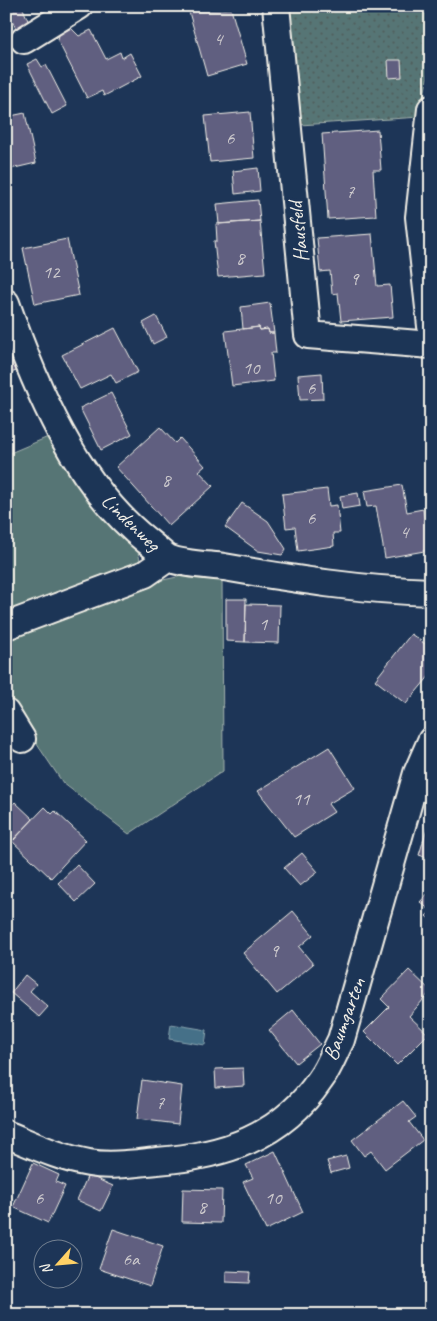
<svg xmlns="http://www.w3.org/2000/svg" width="437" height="1321" viewBox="0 0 437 1321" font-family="Caveat,sans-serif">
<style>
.grass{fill:#567574;stroke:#a5b3ae}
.park{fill:url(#park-dots);stroke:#a5b3ae}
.water{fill:#447088;stroke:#8aa4ae}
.building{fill:#615f80;stroke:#f4f1e8}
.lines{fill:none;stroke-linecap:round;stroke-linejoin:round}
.minor-casing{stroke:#f4f1e8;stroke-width:30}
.minor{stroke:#1d3557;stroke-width:26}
.labels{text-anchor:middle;stroke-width:5;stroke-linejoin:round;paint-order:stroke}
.number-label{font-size:19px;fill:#cfccce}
.street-label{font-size:21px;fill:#f4f1e8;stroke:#1d3557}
</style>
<defs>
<pattern id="park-dots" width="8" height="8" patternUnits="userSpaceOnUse" patternTransform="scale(1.25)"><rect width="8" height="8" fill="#567574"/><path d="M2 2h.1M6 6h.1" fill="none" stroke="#505e5d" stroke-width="1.8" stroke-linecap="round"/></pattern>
</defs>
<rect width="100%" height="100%" fill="#1d3557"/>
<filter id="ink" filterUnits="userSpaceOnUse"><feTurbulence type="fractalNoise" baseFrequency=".02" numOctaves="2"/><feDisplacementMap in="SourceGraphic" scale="10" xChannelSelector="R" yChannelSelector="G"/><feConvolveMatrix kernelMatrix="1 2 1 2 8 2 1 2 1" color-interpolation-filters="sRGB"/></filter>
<g filter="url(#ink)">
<!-- grass -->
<path class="grass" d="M53,435L136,544L140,560L128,567L6,613V446L10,453Z
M191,574L222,577L223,771L129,834L63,783L6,698V637L149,583Z"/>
<!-- park -->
<path class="park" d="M288,6H431V59L420,117L300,125Z"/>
<!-- water -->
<path class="water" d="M171,1024L207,1030L205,1045L169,1039Z"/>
<!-- building -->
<path class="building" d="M6,6H22L29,23L16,29Z
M231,9L247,64L207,76L189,12Z
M71,28L79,36L91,30L106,59L120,52L122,58L130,53L142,76L104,96L102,91L87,98L58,41L59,34Z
M37,59L42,67L46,65L67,106L52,114L27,64Z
M388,60H401L402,77L389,78Z
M250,112L254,158L210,162L205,116Z
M25,113L36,163L6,170V117Z
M378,130L381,170H373L376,216L328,219L322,134Z
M258,168L260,191L235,194L233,171Z
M258,200L260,221L219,224L217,204Z
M260,221L265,273L218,277L214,241H217L216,224Z
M372,234L377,286L390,285L393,317L341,321L338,293L332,294L330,271L320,272L317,238Z
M67,239L79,295L35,304L23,248Z
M270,303L274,333H269L268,329L260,330L259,327L243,329L241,307Z
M156,316L167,337L153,344L143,323Z
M259,327L260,330L268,329L269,333H274L276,353H271L274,381L232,386L225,331Z
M115,328L138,372L116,383L111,374L80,389L62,355Z
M6,341L17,371L6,374L7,363Z
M322,373L323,399L300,400L298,375Z
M111,393L132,434L101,450L80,408Z
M160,427L175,443L180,438L205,466L199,471L213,486L169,526L116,467Z
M402,485L407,512L423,509L430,550L385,558L376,506L367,507L364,491Z
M327,489L329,506L337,505L340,533H333L334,546L298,551L295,527L286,528L282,494Z
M358,493L360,506L342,509L340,496Z
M242,503L268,521L286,549L282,555L258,551L225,527Z
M226,599H246L245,642L226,641Z
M246,604L280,605L279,643L245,642Z
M411,634L425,644L431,637V674L406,704L375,680Z
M329,747L355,788L328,804L334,812L294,837L258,791Z
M15,802L33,819L14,840L6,832V811Z
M45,807L52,814L55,811L86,840L51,878L12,841Z
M430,819H431V859L419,855Z
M302,853L318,872L300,886L284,868Z
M77,865L95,884L76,902L58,883Z
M431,890V921L426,916L431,911L420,902Z
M293,911L313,935L299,947L313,964L277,994L243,953Z
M409,970L431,991L409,1016L428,1034L397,1065L364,1032L389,1007L381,999Z
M25,975L36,984L30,991L48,1007L39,1017L11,993Z
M293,1010L320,1044L296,1063L269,1030Z
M243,1068L244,1086L216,1088L215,1069Z
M142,1080L182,1086L178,1124L137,1119Z
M403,1101L416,1117L409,1122L423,1140L385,1169L371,1151L364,1156L352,1140Z
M275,1151L303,1212L266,1230L243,1182L253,1178L246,1165Z
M346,1156L349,1168L331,1173L327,1161Z
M33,1163L59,1175L56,1182L65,1186L48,1223L13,1207Z
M88,1175L113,1186L101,1211L77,1200Z
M183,1189L222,1190L221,1223L182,1222Z
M113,1229L163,1246L150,1286L99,1269Z
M226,1271L250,1272L249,1283L226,1282Z"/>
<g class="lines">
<defs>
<path id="minor" d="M276,6L308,335L431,345
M24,40L79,6
M431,109L419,217L431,326
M6,303C35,387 76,485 147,541C154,546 161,554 168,558C181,564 209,565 224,567C293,579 361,590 431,592
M6,626L145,574L168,558
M6,713L22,739
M6,1134C33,1145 60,1158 89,1163C110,1167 136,1163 157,1161C223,1156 281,1138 320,1080C329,1068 334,1053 341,1040L417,773L431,741"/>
</defs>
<!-- minor casing -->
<use href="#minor" class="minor-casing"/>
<!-- minor -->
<use href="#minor" class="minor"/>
</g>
</g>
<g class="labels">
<!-- number labels -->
<g class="number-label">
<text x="218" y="45">4</text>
<text x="230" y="144">6</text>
<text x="350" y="198">7</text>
<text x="240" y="264">8</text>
<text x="51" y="278">12</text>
<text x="354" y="285">9</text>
<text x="251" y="374">10</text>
<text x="311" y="394">6</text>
<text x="166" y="486">8</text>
<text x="311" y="524">6</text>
<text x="404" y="538">4</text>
<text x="263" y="630">1</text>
<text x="301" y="805">11</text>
<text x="274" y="957">9</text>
<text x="160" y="1109">7</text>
<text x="39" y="1204">6</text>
<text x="273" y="1204">10</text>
<text x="202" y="1213">8</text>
<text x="131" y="1265">6a</text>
</g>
<!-- street labels -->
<g class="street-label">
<text transform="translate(298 232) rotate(-96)" y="7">Hausfeld</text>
<text transform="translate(131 522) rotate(44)" y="7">Lindenweg</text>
<text transform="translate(344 1019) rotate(-70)" y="7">Baumgarten</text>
</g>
</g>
<!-- margin -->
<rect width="437" height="1321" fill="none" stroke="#1d3557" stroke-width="25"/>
<rect x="12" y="12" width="412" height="1296" fill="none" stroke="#f4f1e8" stroke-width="2" filter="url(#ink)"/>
<!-- north arrow -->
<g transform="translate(58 1264) rotate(243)"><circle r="24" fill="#1d3557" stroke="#738091"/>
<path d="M0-4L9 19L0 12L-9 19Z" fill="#ffd166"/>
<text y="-8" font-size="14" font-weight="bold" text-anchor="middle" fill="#f4f1e8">N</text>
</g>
</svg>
